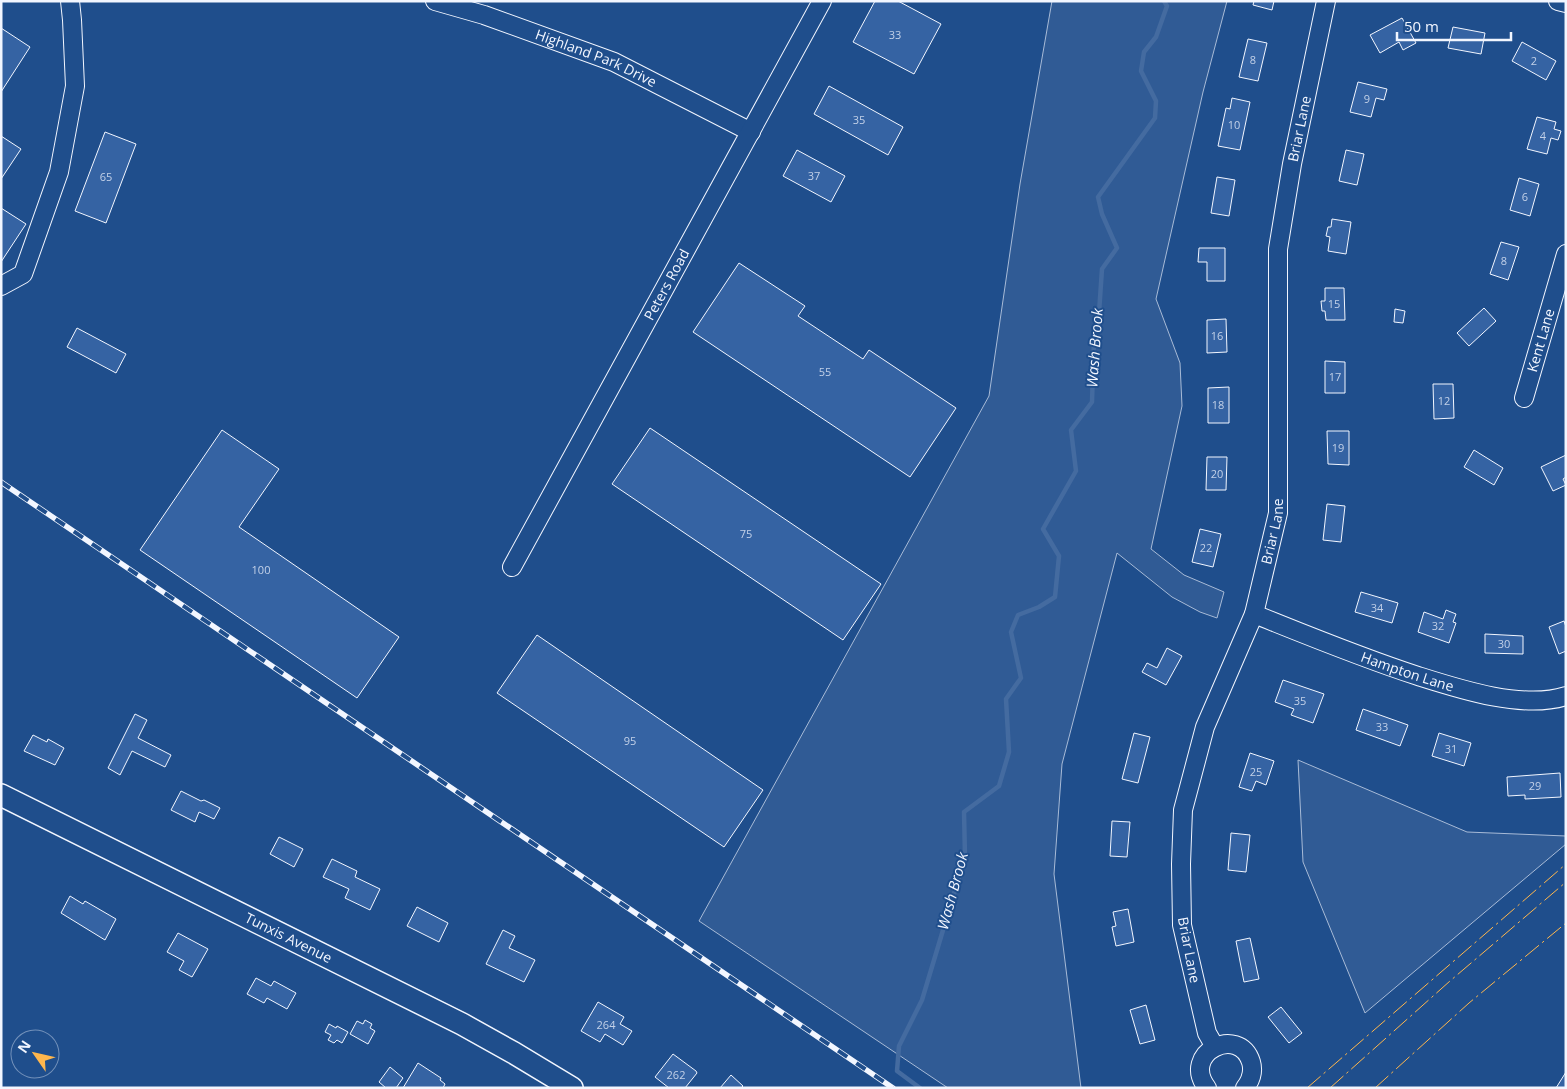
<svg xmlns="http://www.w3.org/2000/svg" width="1567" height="1089" viewBox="0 0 1567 1089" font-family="'Open Sans',sans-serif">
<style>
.built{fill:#305b95;stroke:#a8bbd7}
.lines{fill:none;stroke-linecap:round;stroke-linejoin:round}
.stream{stroke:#446ba0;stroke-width:4.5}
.building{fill:#3563a3;stroke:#f2f6ff}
.minor-casing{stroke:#f2f6ff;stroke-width:20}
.major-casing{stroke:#f2f6ff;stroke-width:24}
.minor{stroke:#1f4e8c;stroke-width:18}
.major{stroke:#1f4e8c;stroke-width:21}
.rail-casing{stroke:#f2f6ff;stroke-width:5.5}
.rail{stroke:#1f4e8c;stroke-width:4;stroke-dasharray:11;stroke-linecap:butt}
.power{stroke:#ffb74d;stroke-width:1;stroke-dasharray:18 4 2.5 4;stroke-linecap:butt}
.labels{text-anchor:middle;stroke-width:4;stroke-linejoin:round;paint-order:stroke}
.number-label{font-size:11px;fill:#c3d1e8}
.street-label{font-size:14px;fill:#f2f6ff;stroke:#1f4e8c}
.water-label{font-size:15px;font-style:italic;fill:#f2f6ff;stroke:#1f4e8c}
</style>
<rect width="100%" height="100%" fill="#1f4e8c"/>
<!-- built -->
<path class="built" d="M1052,1H1227L1203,92L1156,299L1180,363L1182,406L1151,549L1184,575L1224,592L1217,618L1200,612L1172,597L1117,553L1062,764L1054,874L1081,1088H948L699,921L989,396L1020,184Z
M1298,760L1467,832L1566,836V844L1365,1013L1303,862Z"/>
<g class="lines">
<!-- stream -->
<path class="stream" d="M920,1088L897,1071L899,1046L922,1000L965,857L964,812L999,786L1009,752L1006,699L1021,678L1011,632L1018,615L1039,607L1055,597L1059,556L1043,529L1076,471L1071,430L1092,402L1094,339L1099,313L1102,269L1117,248L1102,214L1098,197L1155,118L1156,101L1141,71L1144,52L1156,37L1167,6L1164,1"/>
</g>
<!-- building -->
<path class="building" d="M875,1H898L941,24L914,74L853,42Z
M1254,1H1274L1272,10L1253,5Z
M1402,18L1416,43L1403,50L1399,42L1380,53L1370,35Z
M1453,27L1485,33L1481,54L1448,48Z
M1,28L30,47L1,92Z
M1248,39L1267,43L1258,81L1239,77Z
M1522,42L1556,61L1546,80L1512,61Z
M1358,82L1387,89L1384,100L1376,98L1371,117L1350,112Z
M829,86L903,127L888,155L814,114Z
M1232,98L1250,102L1240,150L1218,146L1226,108L1230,109Z
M1537,117L1556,122L1554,129L1561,131L1558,140L1551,138L1547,154L1527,149Z
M105,132L136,144L106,223L75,211Z
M1,136L21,149L1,179Z
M797,150L845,176L831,202L783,176Z
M1346,150L1364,154L1357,185L1339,181Z
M1217,177L1235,180L1229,216L1211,213Z
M1519,178L1539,184L1530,216L1510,210Z
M1,208L26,224L1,262Z
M1332,219L1351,222L1346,254L1328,251L1330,237L1326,236L1328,227H1331Z
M1501,242L1519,247L1508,280L1490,274Z
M1199,248H1225V281H1207V262H1198Z
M739,263L805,306L798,316L863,359L869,350L956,408L910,477L693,332Z
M1325,288H1344L1345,320H1326L1325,311H1322L1321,301H1325Z
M1484,308L1496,321L1469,346L1457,333Z
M1395,309L1405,311L1403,323L1394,322Z
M1226,319L1227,352L1207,353V320Z
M77,328L126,354L116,373L67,347Z
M1325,361L1345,362V393H1325Z
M1433,384H1453L1454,418L1434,419Z
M1229,387V423H1208V388Z
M650,428L881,584L843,640L612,484Z
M222,430L279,469L239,527L399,637L357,698L140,550Z
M1327,431H1349V465L1328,464Z
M1474,450L1503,468L1494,485L1464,467Z
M1566,455V477L1563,479L1566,485L1553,491L1541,467Z
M1207,457H1227L1226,490H1206Z
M1327,504L1345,506L1341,542L1323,540Z
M1200,529L1221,534L1213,567L1192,562Z
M1361,592L1398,603L1392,623L1355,612Z
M1446,610L1456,614L1453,622L1456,623L1449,643L1418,632L1424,612L1443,619Z
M1564,621L1566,627V651L1559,654L1549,627Z
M1485,634L1523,636V654L1485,653Z
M537,635L763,790L724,847L497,693Z
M1167,648L1182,656L1166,685L1142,672L1147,663L1157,668Z
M1283,680L1324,694L1313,723L1291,715L1294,709L1275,702Z
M1363,709L1408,725L1400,746L1356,730Z
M135,714L147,720L138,738L171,755L165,767L132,751L120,775L108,768Z
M1134,733L1150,737L1138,783L1122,779Z
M1439,733L1471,743L1464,766L1432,756Z
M33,735L47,742L48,739L64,748L55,765L24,751Z
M1250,753L1274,761L1266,785L1256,781L1252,791L1239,787Z
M1560,773L1561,797L1525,799V795L1508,796L1507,777Z
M181,791L201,801L204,800L220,808L214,819L199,812L195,822L171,810Z
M1112,821L1130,822L1127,857L1110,856Z
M1231,833L1250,835L1246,872L1228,870Z
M279,837L303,849L294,867L270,854Z
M332,859L357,871L355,877L380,889L370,910L345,898L349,889L323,877Z
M70,896L83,904L85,901L116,919L105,940L61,913Z
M417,907L448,923L439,942L407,926Z
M1128,909L1134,942L1116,946L1112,927L1116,926L1113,912Z
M503,930L515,936L509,948L535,960L524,982L486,964Z
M178,933L208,949L192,977L179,970L184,961L167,952Z
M1250,938L1259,979L1244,982L1236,941Z
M256,978L271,986L274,981L296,993L287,1009L267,998L264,1003L247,994Z
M598,1002L624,1017L620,1024L632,1031L623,1045L605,1034L600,1042L581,1031Z
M1146,1005L1155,1040L1140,1044L1130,1010Z
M1281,1007L1302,1033L1289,1043L1268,1017Z
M365,1020L372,1024L370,1028L375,1031L368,1044L350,1034L357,1021L363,1024Z
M329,1024L336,1028L337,1026L348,1032L342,1043L337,1040L334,1043L328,1040L331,1035L325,1032Z
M673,1054L696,1071L697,1073L685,1088H669L655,1077Z
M418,1063L441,1078L440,1080L445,1084L443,1088H403Z
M390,1067L403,1078L396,1088H386L379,1082Z
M1566,1072V1088H1556Z
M731,1075L743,1086L741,1088H720Z"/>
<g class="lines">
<defs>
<g id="minor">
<path id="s1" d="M435,1L484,15L614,62L751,132"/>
<path d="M1558,1L1566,3"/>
<path d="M1,286L23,274L59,172L75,86L72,20L70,1"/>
<path id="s2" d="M1524,398L1566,254"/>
<path id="s3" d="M512,567L822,1"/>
<path id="s4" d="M1254,614C1309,636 1362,658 1418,676C1459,689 1523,710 1566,696"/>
<path id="s5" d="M1215,1047L1207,1033L1182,925L1181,864L1183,810L1205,727L1254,614L1278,513V249L1292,164L1326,1"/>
<path d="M1207,1088C1180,1053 1239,1024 1251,1062C1254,1072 1251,1080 1245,1088"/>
</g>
<g id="major">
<path id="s6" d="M1,795L462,1024L514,1053L572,1088"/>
</g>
</defs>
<!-- minor casing -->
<use href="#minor" class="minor-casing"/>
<!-- major casing -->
<use href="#major" class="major-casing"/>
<!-- minor -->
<use href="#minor" class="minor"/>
<!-- major -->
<use href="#major" class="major"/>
<defs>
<path id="rail" d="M1,482L893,1088"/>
</defs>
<!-- rail casing -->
<use href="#rail" class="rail-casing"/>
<!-- rail -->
<use href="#rail" class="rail"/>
<!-- power -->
<path class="power" d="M1307,1088L1566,864
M1330,1088L1450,981L1566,882
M1375,1088L1469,1003L1566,923"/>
</g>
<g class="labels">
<!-- number labels -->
<g class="number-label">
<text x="895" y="39">33</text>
<text x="1253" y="64">8</text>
<text x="1534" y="65">2</text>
<text x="1367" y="103">9</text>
<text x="859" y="124">35</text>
<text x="1234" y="129">10</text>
<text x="1543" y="140">4</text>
<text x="814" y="180">37</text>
<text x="106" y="181">65</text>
<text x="1525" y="201">6</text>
<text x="1504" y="265">8</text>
<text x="1334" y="308">15</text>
<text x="1217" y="340">16</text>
<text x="825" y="376">55</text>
<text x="1335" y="381">17</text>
<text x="1444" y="405">12</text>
<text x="1218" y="409">18</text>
<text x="1338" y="452">19</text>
<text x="1217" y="478">20</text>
<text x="746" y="538">75</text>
<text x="1206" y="552">22</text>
<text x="261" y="574">100</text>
<text x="1377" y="612">34</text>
<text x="1438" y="630">32</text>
<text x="1504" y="648">30</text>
<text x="1300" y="705">35</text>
<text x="1382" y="731">33</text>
<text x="630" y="745">95</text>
<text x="1451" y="753">31</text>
<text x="1256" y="776">25</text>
<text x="1535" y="790">29</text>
<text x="606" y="1029">264</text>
<text x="676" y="1079">262</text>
</g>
<!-- street labels -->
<g class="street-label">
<text dy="5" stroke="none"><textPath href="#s1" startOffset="171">Highland Park Drive</textPath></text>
<text dy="5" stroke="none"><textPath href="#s5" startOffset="941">Briar Lane</textPath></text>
<text dy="5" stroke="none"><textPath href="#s3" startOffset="322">Peters Road</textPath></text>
<text dy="5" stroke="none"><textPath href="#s2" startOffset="60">Kent Lane</textPath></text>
<text dy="5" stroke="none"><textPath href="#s5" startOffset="536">Briar Lane</textPath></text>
<text dy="5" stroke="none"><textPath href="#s4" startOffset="164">Hampton Lane</textPath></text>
<text dy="5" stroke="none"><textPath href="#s6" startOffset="321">Tunxis Avenue</textPath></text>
<text transform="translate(1189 950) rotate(79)" y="5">Briar Lane</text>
</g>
<!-- water labels -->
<g class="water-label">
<text transform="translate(1095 348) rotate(-86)" y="5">Wash Brook</text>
<text transform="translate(953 891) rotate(-75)" y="5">Wash Brook</text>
</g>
</g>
<!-- border -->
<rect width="1567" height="1089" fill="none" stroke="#f2f6ff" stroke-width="5"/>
<!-- north arrow -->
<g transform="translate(35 1054) rotate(304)"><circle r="24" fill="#1f4e8c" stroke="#7391ba"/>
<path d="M0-4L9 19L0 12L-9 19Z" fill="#ffb74d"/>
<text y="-8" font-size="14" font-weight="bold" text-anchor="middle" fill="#f2f6ff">N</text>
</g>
<!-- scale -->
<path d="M1397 32v8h114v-8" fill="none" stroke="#f2f6ff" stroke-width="2.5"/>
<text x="1404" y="32" font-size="15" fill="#f2f6ff" stroke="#1f4e8c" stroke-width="4" paint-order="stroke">50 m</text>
</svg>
